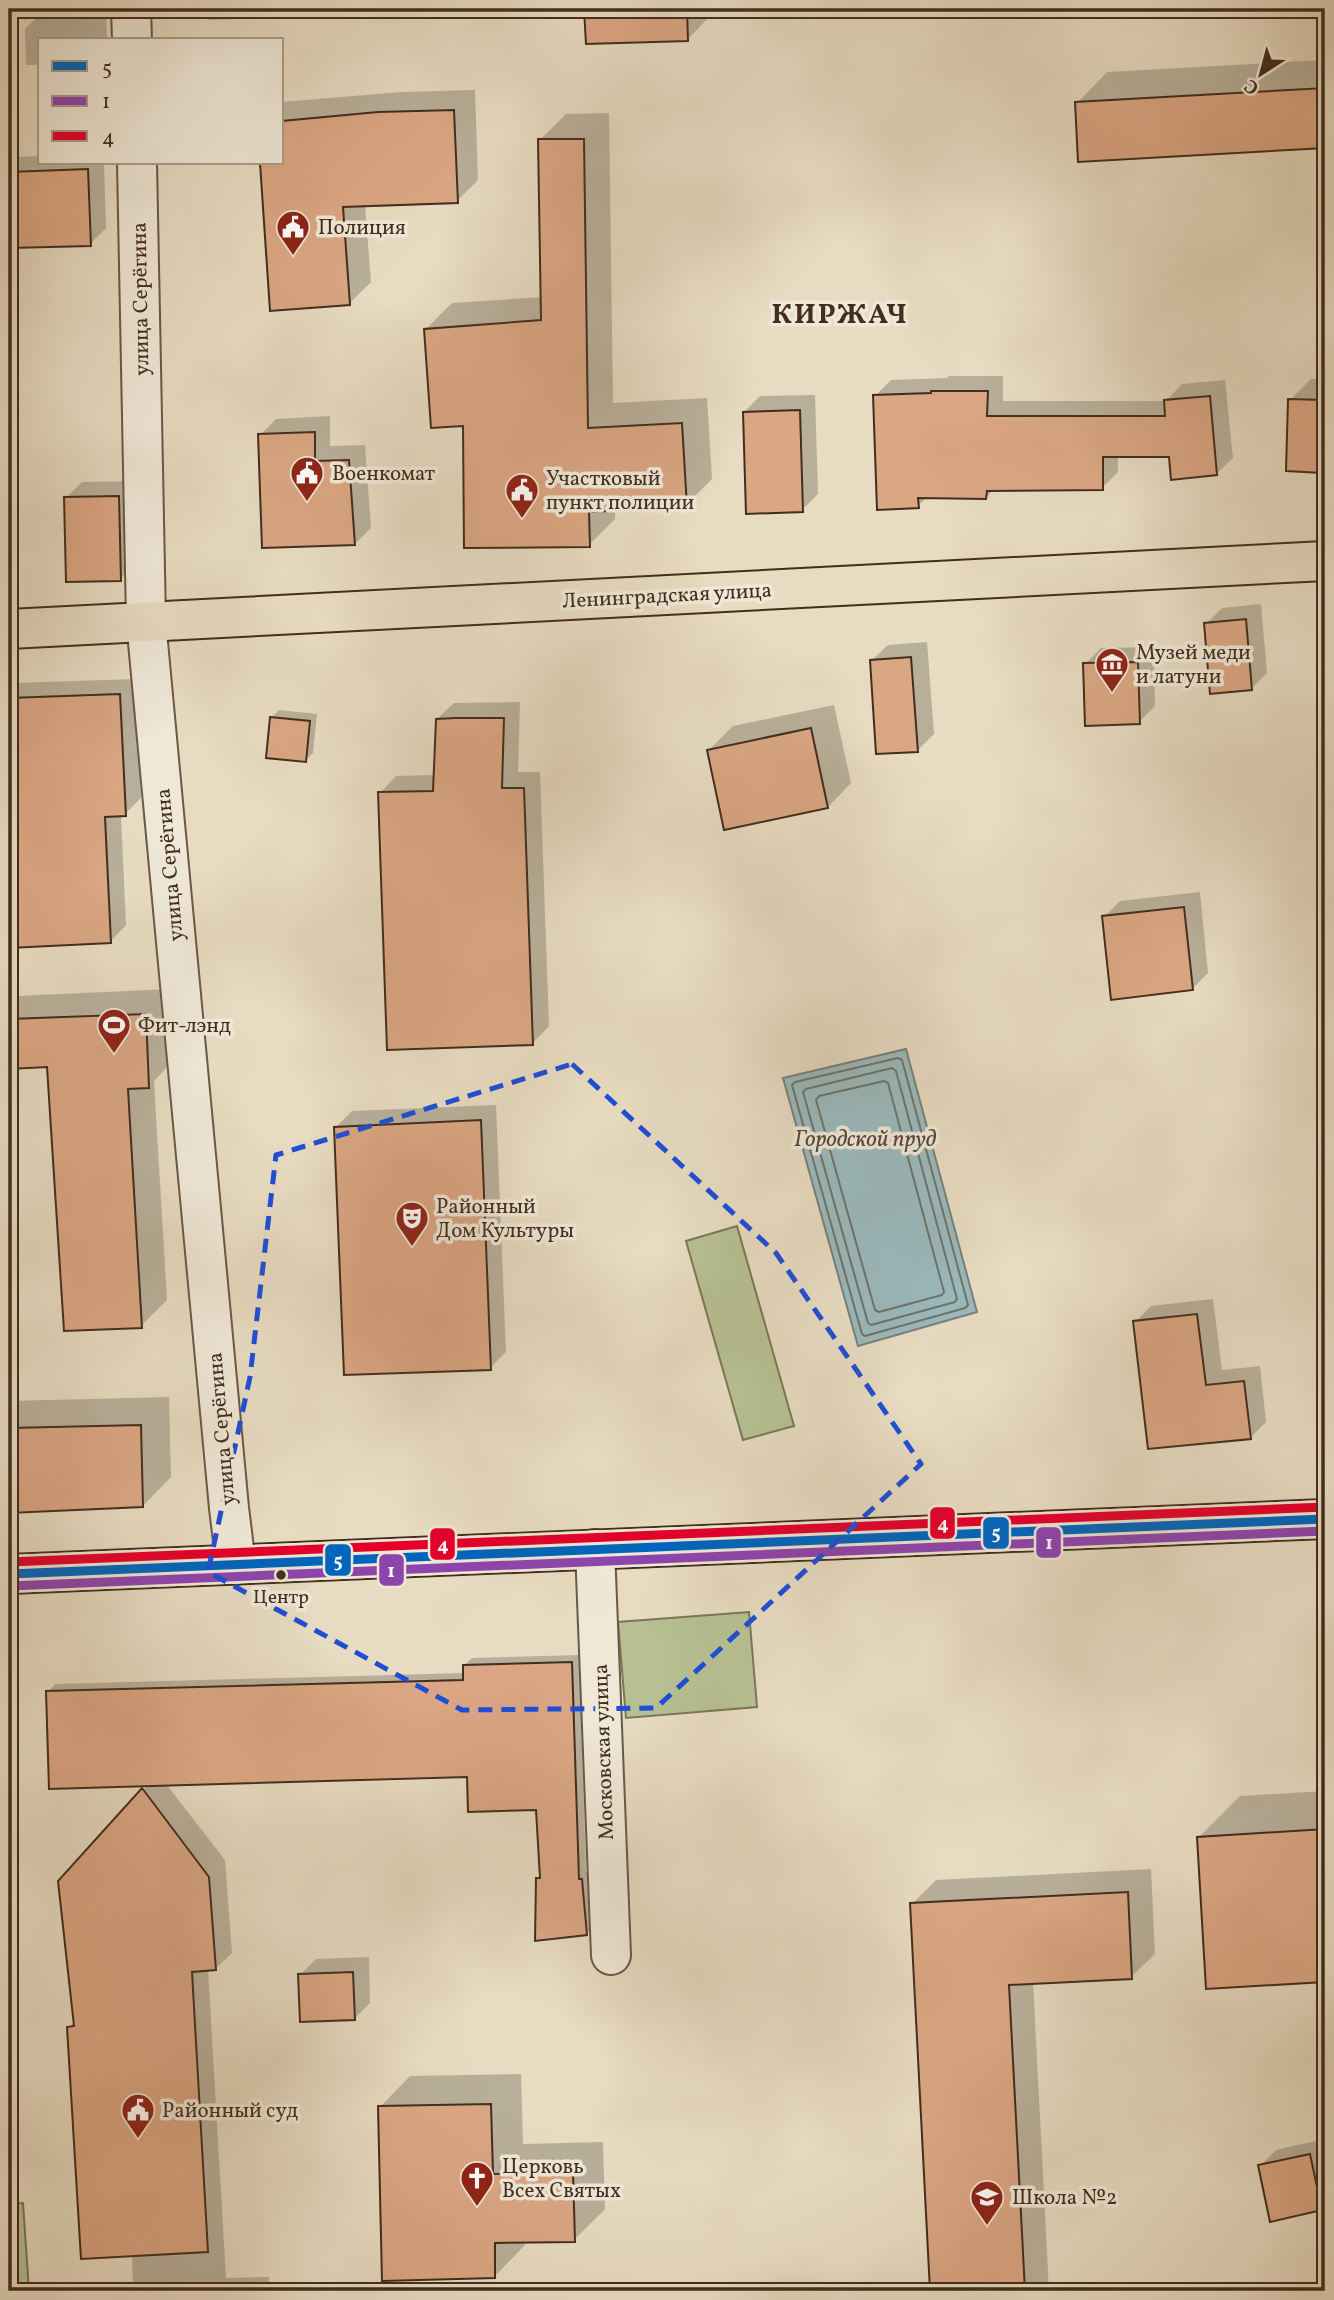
<svg xmlns="http://www.w3.org/2000/svg" width="1334" height="2300" viewBox="0 0 1334 2300" font-family="Vollkorn,serif">
<style>
.green{fill:#b6c093;stroke:#7c7658;stroke-width:2}
.water{fill:#9ab9bc;stroke:#77817c;stroke-width:2}
.shadow{fill:#0003}
.lines{fill:none;stroke-linecap:round;stroke-linejoin:round}
.shore{stroke:#6e736c;stroke-width:2}
.building{fill:#daa683;stroke:#432d1d;stroke-width:2}
.street-casing{stroke:#6c5846;stroke-width:42}
.secondary-casing{stroke:#432d1d;stroke-width:42}
.primary-casing{stroke:#432d1d;stroke-width:42}
.street{stroke:#efe8d7;stroke-width:38}
.secondary{stroke:#efe8d7;stroke-width:38}
.primary{stroke:#e7dbc1;stroke-width:38}
.bus-1-casing{stroke:#efe8d7;stroke-width:14}
.bus-2-casing{stroke:#efe8d7;stroke-width:14}
.bus-3-casing{stroke:#efe8d7;stroke-width:14}
.bus-1{stroke:#0065bd;stroke-width:9}
.bus-2{stroke:#8e44ad;stroke-width:9}
.bus-3{stroke:#e4002b;stroke-width:9}
.marked{fill:none;stroke:#1d4ed8;stroke-width:5;stroke-dasharray:14 9;stroke-linejoin:round}
.bus-dot{fill:#432d1d;stroke:#efe8d7;stroke-width:2.5}
.labels{text-anchor:middle;stroke-width:7;stroke-linejoin:round;paint-order:stroke}
.bus-label{font-size:19px;fill:#432d1d;stroke:#efe8d7}
.poi-label{font-size:21px;fill:#432d1d;stroke:#efe8d7;text-anchor:start}
.street-label{font-size:21px;fill:#432d1d;stroke:#efe8d7}
.water-label{font-size:23px;font-style:italic;fill:#54493d;stroke:#efe8d7}
.district-label{font-size:28px;font-weight:bold;letter-spacing:2px;fill:#432d1d;stroke:#efe8d7}
.line-badge{stroke:#efe8d7;stroke-width:2.5}
.badge-label{font-size:19px;text-anchor:middle;font-weight:bold;fill:#fff}
</style>
<rect width="100%" height="100%" fill="#e7dbc1"/>
<filter id="stains"><feTurbulence type="fractalNoise" baseFrequency=".00286" numOctaves="4"/><feColorMatrix values="0 0 0 0 .2 0 0 0 0 .09 0 0 0 0 .02 0 0 0 .5 -.17"/></filter>
<radialGradient id="worn" r=".72"><stop offset=".6" stop-color="#630" stop-opacity="0"/><stop offset="1" stop-color="#630" stop-opacity=".3"/></radialGradient>
<!-- green -->
<path class="green" d="M737,1226L794,1426L743,1440L686,1241Z
M749,1612L757,1707L626,1718L618,1622Z
M9,1908L15,2071H9Z
M23,2203L29,2291H9V2204Z"/>
<!-- water -->
<path class="water" d="M906,1049L977,1312L858,1346L783,1078Z"/>
<!-- shadow -->
<path class="shadow" d="M208,9H336L329,16L209,20Z
M586,9H711V15L688,39L587,42Z
M1054,9H1154L1054,14Z
M106,11L107,40H40V65H26L25,29L41,13Z
M1325,60V147L1080,160L1077,103L1107,72Z
M475,90L478,180L457,201L365,205L371,282L349,304L272,309L262,163H282V102L401,92Z
M609,113L613,403L707,398L712,479L686,505L615,509V519L589,545L465,424L426,329L452,303L542,297L540,140L566,114Z
M40,156V163H104L106,228L90,244L9,247V164L15,157Z
M949,376H1003V401H1166L1182,384L1225,380L1233,458L1216,474L1171,456H1118V472L1102,488L994,489L986,498L927,497L918,506L875,396L891,380L947,378Z
M1311,379H1325V467L1321,471L1290,400Z
M815,395L818,494L802,510L744,412L760,396Z
M330,416V446L365,445L371,528L355,544L260,435L276,419Z
M134,481L137,563L120,579L66,498L82,482Z
M1261,604L1267,673L1251,689L1206,624L1222,608Z
M927,642L934,734L918,750L871,661L888,645Z
M1154,647L1155,706L1139,722L1085,664L1101,648Z
M135,679L141,798L125,814L121,815L126,925L110,942L9,946V689L15,683Z
M520,702L518,772H540L549,1026L533,1043L380,793L396,776L435,775L437,719L454,703Z
M834,705L851,783L828,807L709,750L733,726Z
M279,710L317,714L313,753L306,760L271,718Z
M1200,892L1208,973L1192,989L1104,917L1120,901Z
M170,989L173,1061L154,1081L167,1300L141,1326L48,1065L9,1067V1004L17,996Z
M496,1105L506,1352L490,1368L336,1127L352,1111Z
M1213,1299L1222,1370L1260,1366L1266,1422L1250,1438L1135,1322L1151,1306Z
M169,1397L171,1477L143,1506L9,1511V1401Z
M579,1655L586,1872H590L594,1926L586,1934L537,1879L542,1875L538,1809L469,1775L166,1784L225,1860L232,1953L215,1969H208L226,2278L269,2277V2291H133L132,2255L69,2028L75,2021L60,1881L149,1784L48,1692L55,1684L465,1673L464,1666L472,1658Z
M1325,1791V1980L1208,1987L1198,1838L1240,1796Z
M1151,1869L1155,1954L1131,1977L1033,1982L1049,2291H932L912,1904L936,1880Z
M369,1957L370,2003L354,2019L300,1975L316,1959Z
M521,2074L523,2144L603,2142L605,2209L574,2240L525,2241V2245L495,2276L380,2107L410,2076Z
M1325,2139V2205L1322,2209L1260,2166L1276,2150Z"/>
<g class="lines">
<!-- shore -->
<path class="shore" d="M898,1058L902,1060L968,1305L965,1308L865,1336L862,1334L792,1085L795,1082Z
M892,1068L896,1071L957,1299L955,1302L871,1325L868,1323L803,1092L806,1089Z
M884,1081L888,1083L944,1292L942,1295L879,1312L875,1310L816,1100L819,1096Z"/>
</g>
<!-- building -->
<path class="building" d="M584,9H687L688,41L586,44Z
M1325,88V148L1078,162L1075,102Z
M454,110L458,203L343,207L350,305L270,311L260,163H282V121L378,112Z
M538,139H584L588,428L682,423L687,507L589,512L590,547L464,548L463,426L431,428L424,329L541,320Z
M88,169L91,246L9,248V172Z
M931,391H988L987,416H1165L1164,400L1210,396L1217,475L1171,480L1169,457H1103V490L987,491L986,499L918,498L919,508L877,510L873,395L931,393Z
M1288,399L1324,400L1322,473L1286,471Z
M800,410L803,512L746,514L743,412Z
M315,432V461L349,460L355,545L262,548L258,434Z
M119,496L121,581L66,582L64,497Z
M1246,619L1252,690L1210,694L1204,623Z
M911,657L918,752L876,754L870,660Z
M1138,662L1140,724L1085,726L1083,663Z
M120,694L126,816L105,817L111,943L9,948V698Z
M270,717L310,721L306,762L266,758Z
M455,718H504L502,788H524L533,1045L387,1050L378,792L433,791L436,719Z
M811,728L828,808L724,830L707,750Z
M1184,907L1193,990L1111,1000L1102,916Z
M146,1014L149,1088L128,1089L142,1328L64,1331L47,1067L9,1069V1019Z
M481,1120L491,1370L344,1375L334,1127Z
M1197,1314L1206,1385L1244,1381L1251,1439L1148,1449L1133,1321Z
M141,1425L143,1507L9,1513V1428Z
M572,1662L579,1879H582L587,1935L535,1941L536,1878H540L536,1810L468,1812L467,1777L49,1789L46,1691L463,1680V1665Z
M142,1788L209,1877L216,1970L192,1972L208,2252L81,2259L67,2027L74,2026L58,1881Z
M1325,1829V1982L1206,1989L1197,1837Z
M1128,1892L1132,1979L1009,1985L1025,2291H930L910,1903Z
M353,1972L355,2020L300,2022L298,1974Z
M491,2104L493,2174L573,2172L575,2242L495,2243V2278L382,2281L378,2106Z
M1310,2154L1322,2210L1270,2222L1258,2165Z"/>
<g class="lines">
<defs>
<path id="street" d="M131,9L132,40
M137,163L146,621L229,1508L236,1565
M595,1549L611,1955"/>
<path id="secondary" d="M9,1574L1325,1519"/>
<path id="primary" d="M9,629L1325,561"/>
</defs>
<!-- street casing -->
<use href="#street" class="street-casing"/>
<!-- secondary casing -->
<use href="#secondary" class="secondary-casing"/>
<!-- primary casing -->
<use href="#primary" class="primary-casing"/>
<!-- street -->
<use href="#street" class="street"/>
<!-- secondary -->
<use href="#secondary" class="secondary"/>
<!-- primary -->
<use href="#primary" class="primary"/>
<defs>
<path id="bus-1" d="M9,1574L1325,1519"/>
<path id="bus-2" d="M10,1586L1325,1531"/>
<path id="bus-3" d="M9,1562L1324,1507"/>
</defs>
<!-- bus-1 casing -->
<use href="#bus-1" class="bus-1-casing"/>
<!-- bus-2 casing -->
<use href="#bus-2" class="bus-2-casing"/>
<!-- bus-3 casing -->
<use href="#bus-3" class="bus-3-casing"/>
<!-- bus-1 -->
<use href="#bus-1" class="bus-1"/>
<!-- bus-2 -->
<use href="#bus-2" class="bus-2"/>
<!-- bus-3 -->
<use href="#bus-3" class="bus-3"/>
</g>
<!-- marked area -->
<path class="marked" d="M572,1064L776,1253L921,1464L656,1708L462,1710L208,1572L250,1377L276,1155Z"/>
<!-- icons -->
<defs>
<symbol id="civic-pin" viewBox="-11 -11 22 30"><path d="M0 17L-7.5 6A9.5 9.5 0 1 1 7.5 6Z" fill="#8f2418" stroke="#efe8d7"/><path d="M-.6-6.5H3V-4.5H.6V-3L4-1V1h2V6H-6V1h2V-1L-.6-3ZM-1.2 2.5V6h2.4V2.5Z" fill="#fff"/></symbol>
<symbol id="museum-pin" viewBox="-11 -11 22 30"><path d="M0 17L-7.5 6A9.5 9.5 0 1 1 7.5 6Z" fill="#8f2418" stroke="#efe8d7"/><path d="M0-6L6-3V-2H-6V-3ZM-5-1h2V3h-2ZM-1-1h2V3h-2ZM3-1h2V3H3ZM-6 4H6V6H-6Z" fill="#fff"/></symbol>
<symbol id="stadium-pin" viewBox="-11 -11 22 30"><path d="M0 17L-7.5 6A9.5 9.5 0 1 1 7.5 6Z" fill="#8f2418" stroke="#efe8d7"/><path d="M0-5a6.5 5 0 1 0 0 10a6.5 5 0 1 0 0-10ZM-3.5-1.8h7v3.6h-7Z" fill="#fff"/></symbol>
<symbol id="theatre-pin" viewBox="-11 -11 22 30"><path d="M0 17L-7.5 6A9.5 9.5 0 1 1 7.5 6Z" fill="#8f2418" stroke="#efe8d7"/><path d="M-5-5.5Q0-4 5-5.5V0Q5 5 0 6Q-5 5-5 0ZM-3.3-2.5H-1v1.5H-3.3ZM1-2.5H3.3v1.5H1ZM-2.8 1Q0 5.5 2.8 1Z" fill="#fff"/></symbol>
<symbol id="church-pin" viewBox="-11 -11 22 30"><path d="M0 17L-7.5 6A9.5 9.5 0 1 1 7.5 6Z" fill="#8f2418" stroke="#efe8d7"/><path d="M-1.2-6h2.4v3.5h3.3v2.4h-3.3V6h-2.4V-.1h-3.3v-2.4h3.3Z" fill="#fff"/></symbol>
<symbol id="school-pin" viewBox="-11 -11 22 30"><path d="M0 17L-7.5 6A9.5 9.5 0 1 1 7.5 6Z" fill="#8f2418" stroke="#efe8d7"/><path d="M0-5L7-2L0 1L-7-2ZM-4 1L0 2.5L4 1V4Q0 6-4 4Z" fill="#fff"/></symbol>
</defs>
<g fill-rule="evenodd">
<use href="#civic-pin" x="274" y="208" width="38" height="52"/>
<use href="#civic-pin" x="288" y="454" width="38" height="52"/>
<use href="#civic-pin" x="503" y="471" width="38" height="52"/>
<use href="#museum-pin" x="1093" y="645" width="38" height="52"/>
<use href="#stadium-pin" x="95" y="1006" width="38" height="52"/>
<use href="#theatre-pin" x="393" y="1199" width="38" height="52"/>
<use href="#civic-pin" x="119" y="2091" width="38" height="52"/>
<use href="#church-pin" x="458" y="2159" width="38" height="52"/>
<use href="#school-pin" x="968" y="2178" width="38" height="52"/>
</g>
<!-- markers -->
<circle class="bus-dot" cx="281" cy="1575" r="6"/>
<g class="labels">
<!-- bus labels -->
<g class="bus-label">
<text x="281" y="1603">Центр</text>
</g>
<!-- poi labels -->
<g class="poi-label">
<text x="318" y="234">Полиция</text>
<text x="332" y="480">Военкомат</text>
<text x="546" y="485">Участковый<tspan x="546" dy="24">пункт полиции</tspan></text>
<text x="1136" y="659">Музей меди<tspan x="1136" dy="24">и латуни</tspan></text>
<text x="138" y="1032">Фит-лэнд</text>
<text x="436" y="1213">Районный<tspan x="436" dy="24">Дом Культуры</tspan></text>
<text x="162" y="2117">Районный суд</text>
<text x="502" y="2173">Церковь<tspan x="502" dy="24">Всех Святых</tspan></text>
<text x="1012" y="2204">Школа №2</text>
</g>
<!-- street labels -->
<g class="street-label">
<text transform="translate(140 299) rotate(-91)" y="7">улица Серёгина</text>
<text transform="translate(667 595) rotate(-3)" y="7">Ленинградская улица</text>
<text transform="translate(169 865) rotate(-95)" y="7">улица Серёгина</text>
<text transform="translate(221 1429) rotate(-95)" y="7">улица Серёгина</text>
<text transform="translate(603 1752) rotate(-92)" y="7">Московская улица</text>
</g>
<!-- water labels -->
<g class="water-label">
<text x="865" y="1146">Городской пруд</text>
</g>
<!-- district labels -->
<g class="district-label">
<text x="840" y="323">КИРЖАЧ</text>
</g>
</g>
<g class="line-badge">
<rect x="929" y="1506" width="27" height="34" rx="7" fill="#e4002b"/>
<rect x="982" y="1516" width="28" height="34" rx="7" fill="#0065bd"/>
<rect x="1035" y="1526" width="27" height="33" rx="7" fill="#8e44ad"/>
<rect x="429" y="1527" width="27" height="34" rx="7" fill="#e4002b"/>
<rect x="324" y="1543" width="28" height="34" rx="7" fill="#0065bd"/>
<rect x="378" y="1553" width="27" height="34" rx="7" fill="#8e44ad"/>
</g>
<g class="badge-label">
<text x="943" y="1530">4</text>
<text x="996" y="1539">5</text>
<text x="1049" y="1549">1</text>
<text x="443" y="1551">4</text>
<text x="338" y="1567">5</text>
<text x="391" y="1577">1</text>
</g>
<!-- margin -->
<rect width="1334" height="2300" fill="none" stroke="#e7dbc1" stroke-width="35"/>
<rect x="10" y="10" width="1313" height="2279" fill="none" stroke="#432d1d" stroke-width="3.5"/>
<rect x="18" y="18" width="1299" height="2265" fill="none" stroke="#432d1d" stroke-width="2"/>
<!-- legend -->
<rect x="38" y="38" width="245" height="126" fill="#efe8d7" stroke="#aa9d8d" stroke-width="2"/>
<rect x="52" y="61" width="35" height="10" fill="#0065bd" stroke="#aa9d8d" stroke-width="2"/>
<text x="102" y="74" font-size="21" fill="#432d1d">5</text>
<rect x="52" y="96" width="35" height="10" fill="#8e44ad" stroke="#aa9d8d" stroke-width="2"/>
<text x="102" y="108" font-size="21" fill="#432d1d">1</text>
<rect x="52" y="131" width="35" height="10" fill="#e4002b" stroke="#aa9d8d" stroke-width="2"/>
<text x="102" y="144" font-size="21" fill="#432d1d">4</text>
<!-- north arrow -->
<g transform="translate(1261 74) rotate(216)" stroke="#efe8d7" stroke-width="5" paint-order="stroke">
<path d="M0-5L12 26L0 18L-12 26Z" fill="#432d1d"/>
<text y="-10" font-size="19" font-weight="bold" text-anchor="middle" fill="#432d1d">С</text>
</g>
<rect width="100%" height="100%" filter="url(#stains)"/>
<rect width="100%" height="100%" fill="url(#worn)"/>
</svg>
